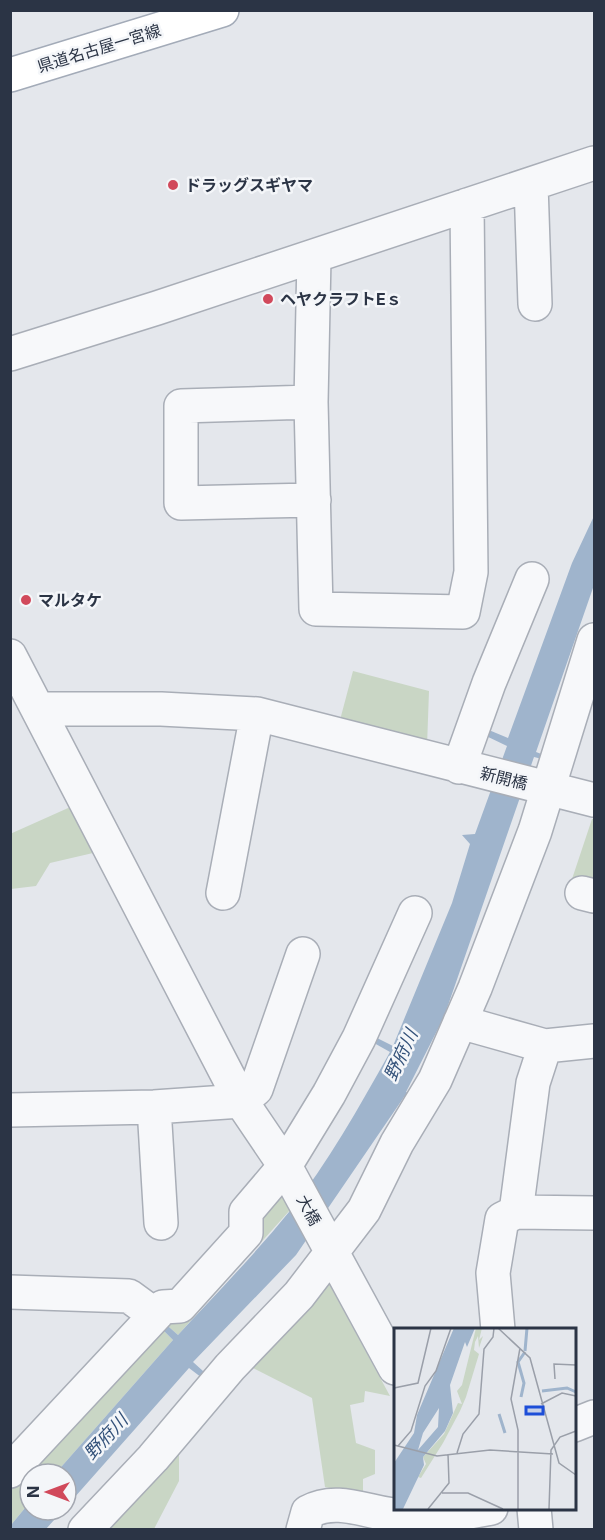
<svg xmlns="http://www.w3.org/2000/svg" width="605" height="1540" viewBox="0 0 605 1540" font-family="Inter,'Noto Sans JP',sans-serif">
<style>
.green{fill:#c9d6c5}
.water{fill:#9fb4cc}
.lines{fill:none;stroke-linecap:round;stroke-linejoin:round}
.minor-casing{stroke:#a9aeb7;stroke-width:36}
.major-casing{stroke:#a3abb8;stroke-width:36}
.minor{stroke:#f7f8fa;stroke-width:33}
.major{stroke:#fff;stroke-width:33}
.poi-dot{fill:#d1495b;stroke:#f4f6f9;stroke-width:2}
.labels{text-anchor:middle;stroke-width:5;stroke-linejoin:round;paint-order:stroke}
.street-label{font-size:16px;fill:#2b3445;stroke:#f4f6f9}
.poi-label{font-size:16px;font-weight:bold;fill:#2b3445;stroke:#f4f6f9;text-anchor:start}
.water-label{font-size:18px;font-style:italic;fill:#34527a;stroke:#f4f6f9}
.inset-river{fill:none;stroke:#9fb4cc;stroke-width:3}
.inset-road{fill:none;stroke:#9a9fa9;stroke-width:1.5}
.view{fill:#1d4ed8;fill-opacity:0.15;stroke:#1d4ed8;stroke-width:3}
.inset-edge{fill:none;stroke:#2b3445;stroke-width:3}
</style>
<rect width="100%" height="100%" fill="#e4e7ec"/>
<!-- green -->
<path class="green" d="M353,671L429,691L427,746L340,720Z
M86,800L93,853L50,863L36,886L11,889L10,834Z
M592,819H594V880L572,879Z
M274,1185L290,1210L178,1335L160,1319L156,1323L173,1340L55,1474H30V1502L11,1525V1479Z
M325,1276L390,1396L365,1391L364,1402L350,1405L356,1443L375,1450V1474L363,1479V1496L325,1487L312,1398L253,1368L268,1339Z
M179,1454V1481L154,1529L104,1530L153,1458Z"/>
<!-- water -->
<path class="water" d="M594,516V585L536,752L555,759L554,762L534,757L444,1017L406,1092L421,1099L418,1104L404,1097L296,1255L193,1362L213,1380L210,1384L189,1368L66,1507V1474H55L173,1340L156,1323L160,1319L178,1335C215,1295 254,1255 289,1212C328,1163 359,1107 390,1052L374,1043L377,1038L393,1046L452,903L470,844L462,835L475,834L507,746L482,734L484,728L508,738L572,563Z
M30,1502V1510H63L46,1529H11V1525Z"/>
<g class="lines">
<defs>
<path id="minor" d="M531,184L535,304
M314,257L311,402L316,609L463,612L471,572L467,205
M10,354L157,308L594,163
M311,402L181,406V503L314,500
M10,656L241,1101L285,1166L395,1368
M39,709H161L257,714L594,800
M459,767L489,683L532,579
M223,893L257,714
M582,893L594,896
M460,1022L545,1046
M154,1107L161,1223
M10,1110L154,1107L241,1101L256,1089L303,954
M516,1212L533,1083L545,1046L594,1041
M10,1292L129,1296L155,1315
M498,1330L493,1273L502,1219L516,1212L594,1213
M574,1425L594,1417
M10,1471L163,1307L180,1306L246,1233V1212L285,1166L329,1094L359,1038L415,913
M534,1508L536,1530
M85,1530L153,1458L230,1367L299,1295L364,1210L397,1143L435,1080L475,988L535,831L594,640
M303,1530L308,1512C339,1495 371,1515 403,1516C432,1517 462,1514 491,1508"/>
<path id="major" d="M10,75L222,10"/>
</defs>
<!-- minor casing -->
<use href="#minor" class="minor-casing"/>
<!-- major casing -->
<use href="#major" class="major-casing"/>
<!-- minor -->
<use href="#minor" class="minor"/>
<!-- major -->
<use href="#major" class="major"/>
</g>
<!-- markers -->
<g class="poi-dot">
<circle cx="173" cy="185" r="6"/>
<circle cx="268" cy="299" r="6"/>
<circle cx="26" cy="600" r="6"/>
</g>
<g class="labels">
<!-- street labels -->
<g class="street-label">
<text transform="translate(99 48) rotate(-17)" y="6">県道名古屋一宮線</text>
<text transform="translate(504 778) rotate(14)" y="6">新開橋</text>
<text transform="translate(309 1210) rotate(62)" y="6">大橋</text>
</g>
<!-- poi labels -->
<g class="poi-label">
<text x="185" y="191">ドラッグスギヤマ</text>
<text x="280" y="305">ヘヤクラフトEｓ</text>
<text x="38" y="606">マルタケ</text>
</g>
<!-- water labels -->
<g class="water-label">
<text transform="translate(401 1055) rotate(-65)" y="6">野府川</text>
<text transform="translate(106 1437) rotate(-47)" y="6">野府川</text>
</g>
</g>
<!-- overview -->
<g transform="translate(394 1328)">
<rect width="182" height="182" fill="#e4e7ec"/>
<path d="M82,0H88L85,12L89,8L85,20L84,8L81,14L80,22L85,26L72,69L66,83L49,115L27,150L24,149L32,136L29,129L50,106L64,75L68,76L63,63L68,57Z" fill="#c9d6c5"/>
<path d="M60,0H81L73,19L71,14L56,57L59,85L51,103L29,129L30,137L9,181H0V135L20,105L23,87ZM45,80L44,99L24,122L29,105Z" fill="#9fb4cc" fill-rule="evenodd"/>
<path class="inset-river" d="M131,23L133,0M148,63L173,60L182,64M127,69L130,55L124,34L131,24M105,86L111,105"/>
<path class="inset-road" d="M104,0L136,30L165,135L182,147M161,51L160,36L182,37M0,60L24,55L37,0M147,76L168,65L182,68M0,117L43,128L96,122L159,126M4,118L17,103L31,58L42,43L57,0M63,125L69,106L85,86L90,21L99,9L100,0M48,165H74L109,181M34,181L55,155L54,126M124,181V102L117,71L126,20M155,181L157,122L166,109L182,103"/>
<path class="view" d="M132,79H149V86H132Z"/>
<rect width="182" height="182" class="inset-edge"/>
</g>
<!-- border -->
<rect width="605" height="1540" fill="none" stroke="#2b3445" stroke-width="24"/>
<!-- north arrow -->
<g transform="translate(48 1492) rotate(270)"><circle r="28" fill="#f4f6f9" stroke="#a4a8b1" stroke-width="1.5"/>
<path d="M0-4.5L10 22L0 15L-10 22Z" fill="#d1495b"/>
<text y="-9" font-size="16" font-weight="bold" text-anchor="middle" fill="#2b3445">N</text>
</g>
</svg>
